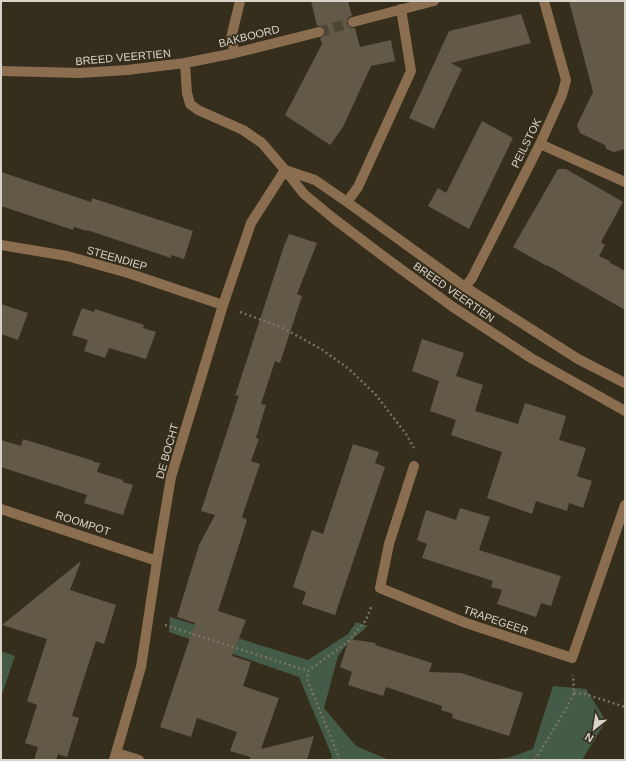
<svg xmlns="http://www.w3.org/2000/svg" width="626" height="761" viewBox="0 0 626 761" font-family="Helvetica,sans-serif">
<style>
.green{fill:#445b48}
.building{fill:#625946}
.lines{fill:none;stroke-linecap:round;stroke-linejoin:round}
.minor-tunnel{stroke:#4e4736;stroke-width:10;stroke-dasharray:10 5;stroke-linecap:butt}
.path{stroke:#797363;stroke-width:2.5;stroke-dasharray:2 3;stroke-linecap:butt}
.minor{stroke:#8a6e4f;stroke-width:10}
.labels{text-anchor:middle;stroke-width:3.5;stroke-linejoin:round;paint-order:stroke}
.street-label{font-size:11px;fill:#d9d4c9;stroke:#362e1c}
</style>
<rect width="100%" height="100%" fill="#362e1c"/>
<!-- green -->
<path class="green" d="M170,617L308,660L348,634L356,622L368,626L346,645L338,656L324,708L356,746L389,760H331L332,756L299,677L169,632Z
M1,651L15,656L1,697Z
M553,686L586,689L606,721L582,760H490L511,757L533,749Z"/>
<!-- building -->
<path class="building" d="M311,1H348L352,16L349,17L347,20V24L351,28H355L360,47L391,40L395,61L371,66L343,127L330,145L285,115L322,44L320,38L324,36L325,33V30L323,27L320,26H317Z
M569,1H625V149L614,152L606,149L605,145L580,133L577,125L593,92Z
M521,14L531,43L451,63L462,69L434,129L409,118L449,31Z
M482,121L513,138L469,229L428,206L438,188L446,193Z
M558,169H566L623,202L601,242L605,245L599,256L610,261L609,262L625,271V310L547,265V266L513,247Z
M1,172L91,202L92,198L193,231L184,259L171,255V258L87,230V231L74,227L73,230L1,206Z
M289,234L317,243L297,294L302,296L280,363L275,361L261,404L266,405L256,438L259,439L251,461L260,464L242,517L247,520L218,611L246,620L232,656L251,662L243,686L279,698L261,749L314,736L307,760H250V757L230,751L237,732L197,718L191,737L160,727L195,623L177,617L199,545L215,515L201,511L239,395L235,396L285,243V244Z
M1,304L28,313L18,340L1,334Z
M82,308L94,312L95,309L144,325L143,328L156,332L146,359L109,348L105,358L84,351L88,340L72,335Z
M422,339L464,353L456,376L483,385L475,411L518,424L525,403L566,416L559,440L586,448L577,476L592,481L583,508L569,503L567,511L536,501L532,514L487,498L502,452L451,435L456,420L430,411L439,381L412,371Z
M23,439L94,461V462L100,463L97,472L123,480V482L133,485L123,515L84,503L87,495L1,467V440L21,446Z
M353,444L379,452L375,463L385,467L335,615L302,604L306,592L293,587L312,530L323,534Z
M460,508L490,517L479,550L561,576L551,606L541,603L536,617L497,604L502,590L491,587L493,581L422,558L427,544L417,540L426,510L456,520Z
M81,561L70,590L116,605L104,644L96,641L84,678L72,716L79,718L67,757L58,754L56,760H34L38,747L25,743L37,705L27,701L47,639L2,625Z
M349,639L376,643L375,645L432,663L429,672L461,673L523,693L509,736L452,718L453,714L441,710L442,706L386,687L383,696L348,685L352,672L340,667Z"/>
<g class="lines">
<!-- minor-tunnel -->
<path class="minor-tunnel" d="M319,32L353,22"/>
<!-- path -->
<path class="path" d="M240,312L283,328L321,349L349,369L376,395L406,434L414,448
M165,625L308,671
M574,693L585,694L625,707
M340,760L307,679L308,671L348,642L366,620L372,605
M535,760L566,709L574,693L573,675"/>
<!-- minor -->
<path class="minor" d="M353,22L434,1
M235,53L231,38L240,1
M185,63L187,93L190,104L198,110L243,130L262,143L285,170L315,180L347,202L465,287L578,359L625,383
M1,71L80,73L127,70L185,63L235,53L319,32
M540,144L625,182
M347,202L358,187L411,71L401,9
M1,245L67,256L128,273L223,305
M465,287L472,278L540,144L562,95L566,80L544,1
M414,466L389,544L380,588L466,623L572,658L625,505
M1,509L157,561
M117,753L139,760
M114,760L141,667L157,561L171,477L223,305L251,223L285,170L304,194L333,218L383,256L453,307L531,358L625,411"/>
</g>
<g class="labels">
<!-- street labels -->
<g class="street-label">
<text transform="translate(249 36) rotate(-14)" y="4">BAKBOORD</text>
<text transform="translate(123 57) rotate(-5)" y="4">BREED VEERTIEN</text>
<text transform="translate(526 143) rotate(-64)" y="4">PEILSTOK</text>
<text transform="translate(117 258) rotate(16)" y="4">STEENDIEP</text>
<text transform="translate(454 292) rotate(35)" y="4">BREED VEERTIEN</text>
<text transform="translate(167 451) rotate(-74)" y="4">DE BOCHT</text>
<text transform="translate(83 523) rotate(18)" y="4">ROOMPOT</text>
<text transform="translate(496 620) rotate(19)" y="4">TRAPEGEER</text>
</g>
</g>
<!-- border -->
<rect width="626" height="761" fill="none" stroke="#d9d4c9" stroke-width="4"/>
<!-- north arrow -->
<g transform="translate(594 729) rotate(210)" stroke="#362e1c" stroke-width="3" paint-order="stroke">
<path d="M0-3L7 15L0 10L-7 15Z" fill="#d9d4c9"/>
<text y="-6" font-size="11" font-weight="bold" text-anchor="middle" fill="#d9d4c9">N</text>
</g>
</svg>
